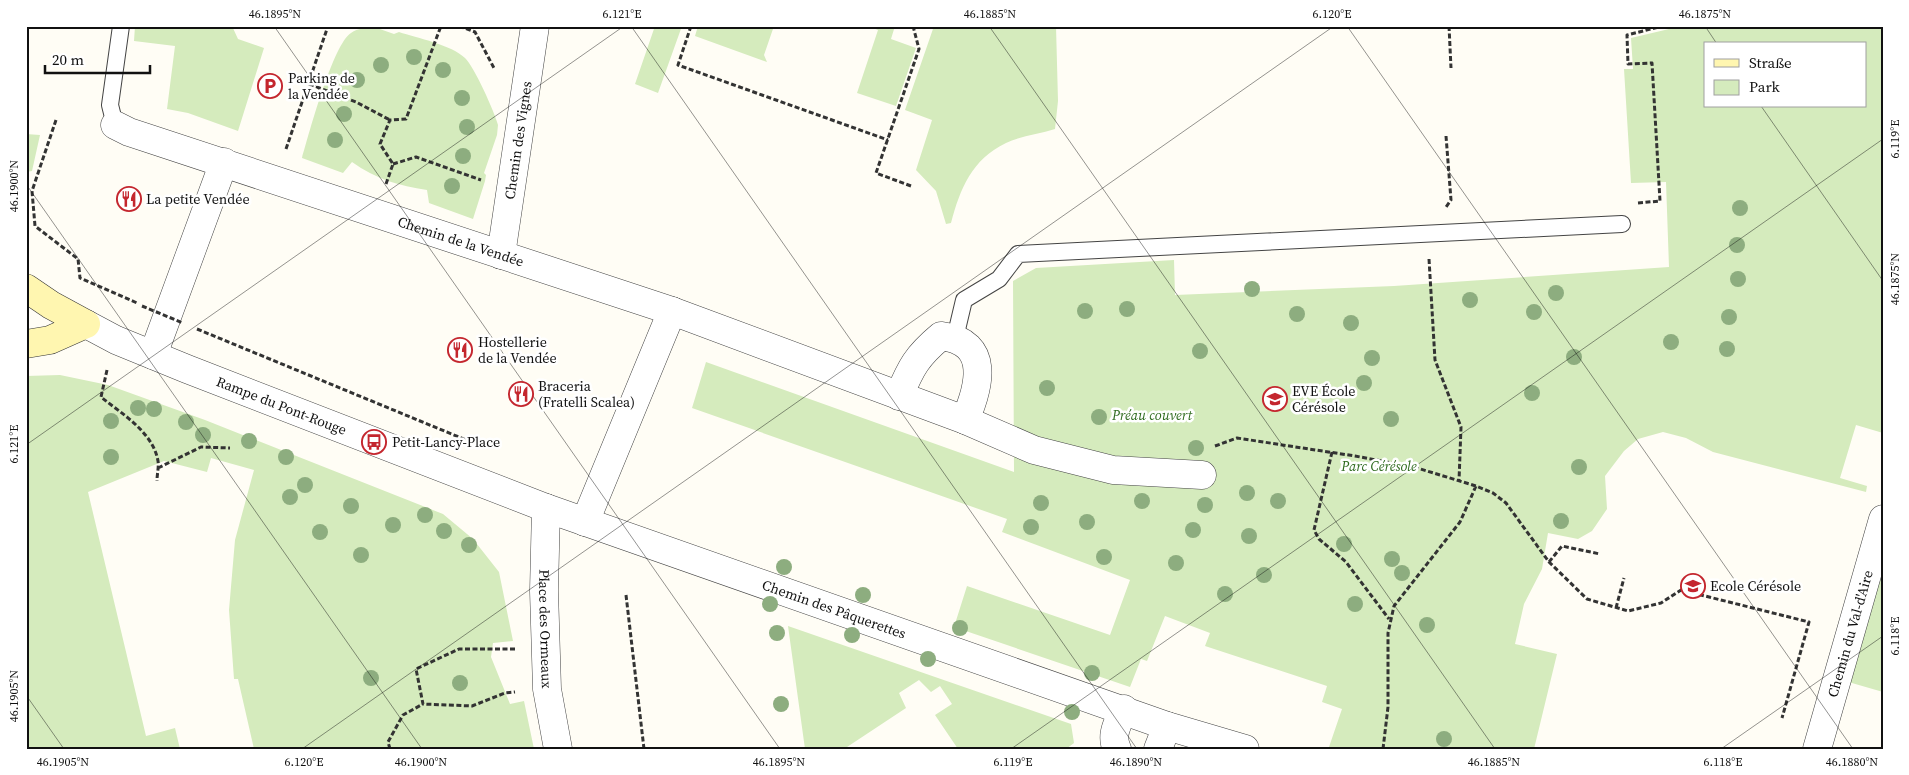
<svg xmlns="http://www.w3.org/2000/svg" width="1909" height="775" viewBox="0 0 1909 775" font-family="'Source Serif 4',serif">
<style>
.green{fill:#d5ebbd;fill-rule:evenodd}
.lines{fill:none;stroke-linecap:round;stroke-linejoin:round}
.lane-casing{stroke:#444;stroke-width:18}
.street-casing{stroke:#444;stroke-width:29}
.secondary-casing{stroke:#333;stroke-width:29}
.path{stroke:#333;stroke-width:3;stroke-dasharray:5 2.5;stroke-linecap:butt}
.lane{stroke:#fff;stroke-width:16}
.street{stroke:#fff;stroke-width:28}
.secondary{stroke:#fff6b0;stroke-width:28}
.path-bridge{stroke:#333;stroke-width:3;stroke-dasharray:5 2.5;stroke-linecap:butt}
.tree{fill:#8dad7f}
.ticks{fill:none;stroke:#111;stroke-width:1;stroke-opacity:0.45}
.labels{text-anchor:middle;stroke-width:5;stroke-linejoin:round;paint-order:stroke}
.poi-label{font-size:14px;fill:#111;stroke:#fff;text-anchor:start}
.street-label{font-size:14px;fill:#111;stroke:#fff}
.park-label{font-size:14px;font-style:italic;fill:#2f6b1f;stroke:#fff}
.neatline{fill:none;stroke:#111;stroke-width:2}
.ticks-label{font-size:12px;text-anchor:middle;fill:#111}
</style>
<rect width="100%" height="100%" fill="#fffdf5"/>
<!-- green -->
<path class="green" d="M135,26H232L238,39L264,48L238,131L188,113L167,109L175,46L134,41Z
M655,26H682L658,93L635,84Z
M698,26H774L764,55L767,62L695,36Z
M868,26H895L891,39L916,48L896,106L857,93L878,30Z
M934,26H1056L1058,101L1055,129C1039,134 1021,136 1006,143C972,159 960,189 951,223L946,224L936,191L916,170L932,120L905,110Z
M1672,26H1883V433L1856,425L1840,478L1867,486L1866,492L1713,452L1686,438L1663,432L1638,439L1624,451L1605,476L1607,509L1592,531L1578,539L1548,533L1542,569L1524,604L1515,644L1557,654L1534,749H1337L1329,747L1342,709L1322,702L1327,686L1205,646L1210,633L1165,616L1147,661L1141,659L1130,687L954,627L967,586L1110,635L1130,580L1002,532L1007,519L692,408L706,362L1014,472L1013,281L1036,268L1174,260L1175,295L1394,286L1669,267L1666,182L1631,183L1624,69H1633L1631,38L1669,29ZM1705,44H1865V106H1705Z
M374,27L394,34L399,32C417,38 452,45 465,58C474,66 495,113 498,125L497,135L484,173L486,175L485,181L473,219L429,203L427,190C399,186 376,179 352,162L343,173L302,158C309,134 333,44 351,33C358,28 366,28 374,27Z
M26,134L40,135L32,171L26,172Z
M60,375L108,385L205,420L443,514L473,539L499,572L513,641L493,643L491,657L510,704L524,701L534,749H254L238,679H234L229,610L235,540L254,470L211,458L207,472L164,461L88,492L146,736L175,728L180,749H26V376Z
M1883,549V692L1845,681Z
M788,626L1071,724L1074,743L1066,749H958L935,715L952,704L940,686L931,692L919,680L899,693L906,708L844,749H805Z"/>
<g class="lines">
<defs>
<path id="lane" d="M115,125L110,105L121,26
M955,338L964,300L999,279L1018,254L1622,224"/>
<g id="street">
<path id="s1" d="M115,125L129,132L672,311L965,420L1034,450L1113,470L1202,475"/>
<path id="s2" d="M501,255L535,26"/>
<path id="s3" d="M86,324L116,340L187,369L546,508L1167,726L1245,749"/>
<path d="M153,355L224,162"/>
<path d="M899,396C911,367 917,356 941,336C992,342 979,388 965,420"/>
<path id="s4" d="M546,508L544,591L547,689L558,749"/>
<path d="M585,522L672,311"/>
<path d="M1117,749C1110,735 1118,723 1124,709"/>
<path d="M1158,749L1167,726"/>
<path id="s5" d="M1817,749L1883,519"/>
</g>
<path id="secondary" d="M26,288L51,305L86,324
M26,344L50,340L86,324"/>
</defs>
<!-- lane casing -->
<use href="#lane" class="lane-casing"/>
<!-- street casing -->
<use href="#street" class="street-casing"/>
<!-- secondary casing -->
<use href="#secondary" class="secondary-casing"/>
<!-- path -->
<path class="path" d="M459,26L475,32L495,70
M691,26L678,65L888,140
M1449,26L1451,68
M309,84L356,102L390,120
M56,120L32,191L35,226L78,259L80,278L137,303
M1446,136L1451,200L1446,207
M286,149L328,26
M393,164L416,157L481,180
M386,184L393,164L380,144L390,120L406,119L441,26
M911,186L876,173L919,49L913,26
M1638,203L1660,201L1652,63L1628,64L1627,35L1663,26
M1429,259L1435,360L1461,427L1459,481
M197,329L471,442
M107,370L101,397C122,414 153,432 158,461C159,467 157,474 157,481
M1215,446L1237,438L1355,456L1414,467L1476,486L1493,493L1506,503L1549,562L1587,599L1628,611L1661,603L1681,590L1809,622L1782,718
M1332,452L1314,530L1319,539L1346,562L1389,619
M158,468L201,447L230,448
M1549,562L1562,546L1600,554
M626,595L644,749
M1616,608L1624,578
M515,649H459L416,669L423,704L472,706L505,693L515,692
M390,749L388,742L403,715L423,704
M1383,749L1388,707V633L1394,606L1460,522L1476,486"/>
<!-- lane -->
<use href="#lane" class="lane"/>
<!-- street -->
<use href="#street" class="street"/>
<!-- secondary -->
<use href="#secondary" class="secondary"/>
<!-- path-bridge -->
<path class="path-bridge" d="M142,306L183,323"/>
</g>
<!-- trees -->
<g class="tree">
<circle cx="414" cy="57" r="8"/>
<circle cx="381" cy="65" r="8"/>
<circle cx="443" cy="70" r="8"/>
<circle cx="357" cy="80" r="8"/>
<circle cx="462" cy="98" r="8"/>
<circle cx="344" cy="114" r="8"/>
<circle cx="467" cy="127" r="8"/>
<circle cx="335" cy="140" r="8"/>
<circle cx="463" cy="156" r="8"/>
<circle cx="452" cy="186" r="8"/>
<circle cx="1740" cy="208" r="8"/>
<circle cx="1737" cy="245" r="8"/>
<circle cx="1738" cy="279" r="8"/>
<circle cx="1252" cy="289" r="8"/>
<circle cx="1556" cy="293" r="8"/>
<circle cx="1470" cy="300" r="8"/>
<circle cx="1127" cy="309" r="8"/>
<circle cx="1085" cy="311" r="8"/>
<circle cx="1534" cy="312" r="8"/>
<circle cx="1297" cy="314" r="8"/>
<circle cx="1729" cy="317" r="8"/>
<circle cx="1351" cy="323" r="8"/>
<circle cx="1671" cy="342" r="8"/>
<circle cx="1727" cy="349" r="8"/>
<circle cx="1200" cy="351" r="8"/>
<circle cx="1574" cy="357" r="8"/>
<circle cx="1372" cy="358" r="8"/>
<circle cx="1364" cy="383" r="8"/>
<circle cx="1047" cy="388" r="8"/>
<circle cx="1532" cy="393" r="8"/>
<circle cx="138" cy="408" r="8"/>
<circle cx="154" cy="409" r="8"/>
<circle cx="1099" cy="417" r="8"/>
<circle cx="1391" cy="419" r="8"/>
<circle cx="111" cy="421" r="8"/>
<circle cx="186" cy="422" r="8"/>
<circle cx="203" cy="435" r="8"/>
<circle cx="249" cy="441" r="8"/>
<circle cx="1196" cy="448" r="8"/>
<circle cx="111" cy="457" r="8"/>
<circle cx="286" cy="457" r="8"/>
<circle cx="1579" cy="467" r="8"/>
<circle cx="305" cy="485" r="8"/>
<circle cx="1247" cy="493" r="8"/>
<circle cx="290" cy="497" r="8"/>
<circle cx="1142" cy="501" r="8"/>
<circle cx="1278" cy="501" r="8"/>
<circle cx="1041" cy="503" r="8"/>
<circle cx="1205" cy="505" r="8"/>
<circle cx="351" cy="506" r="8"/>
<circle cx="425" cy="515" r="8"/>
<circle cx="1561" cy="521" r="8"/>
<circle cx="1087" cy="522" r="8"/>
<circle cx="393" cy="525" r="8"/>
<circle cx="1031" cy="527" r="8"/>
<circle cx="1193" cy="530" r="8"/>
<circle cx="444" cy="531" r="8"/>
<circle cx="320" cy="532" r="8"/>
<circle cx="1249" cy="536" r="8"/>
<circle cx="1344" cy="544" r="8"/>
<circle cx="469" cy="545" r="8"/>
<circle cx="361" cy="555" r="8"/>
<circle cx="1104" cy="557" r="8"/>
<circle cx="1392" cy="559" r="8"/>
<circle cx="1176" cy="563" r="8"/>
<circle cx="784" cy="567" r="8"/>
<circle cx="1402" cy="573" r="8"/>
<circle cx="1264" cy="575" r="8"/>
<circle cx="1225" cy="594" r="8"/>
<circle cx="863" cy="595" r="8"/>
<circle cx="770" cy="604" r="8"/>
<circle cx="1355" cy="604" r="8"/>
<circle cx="1427" cy="625" r="8"/>
<circle cx="960" cy="628" r="8"/>
<circle cx="777" cy="633" r="8"/>
<circle cx="852" cy="635" r="8"/>
<circle cx="928" cy="659" r="8"/>
<circle cx="1092" cy="673" r="8"/>
<circle cx="371" cy="678" r="8"/>
<circle cx="460" cy="683" r="8"/>
<circle cx="781" cy="704" r="8"/>
<circle cx="1072" cy="712" r="8"/>
<circle cx="1444" cy="739" r="8"/>
</g>
<!-- ticks -->
<path class="ticks" d="M274,26L780,749M631,26L1137,749M989,26L1495,749M1347,26L1853,749M1705,26L1717,44M1761,106L1883,281M26,184L422,749M26,445L624,26M26,695L64,749M302,749L1334,26M1011,749L1883,139M1721,749L1883,636"/>
<!-- icons -->
<defs>
<symbol id="parking-ring" viewBox="-11 -11 22 22"><circle r="9.5" fill="#fff" stroke="#c4262e" stroke-width="1.5"/><path d="M-3.5-5.5H1a3.5 3.5 0 0 1 0 7H-1V5.5H-3.5ZM-1-3.4V-.6H.8a1.4 1.4 0 0 0 0-2.8Z" fill="#c4262e"/></symbol>
<symbol id="restaurant-ring" viewBox="-11 -11 22 22"><circle r="9.5" fill="#fff" stroke="#c4262e" stroke-width="1.5"/><path d="M-5-6h1v4h1v-4h1v4h1v-4h1v5L-1.5 .5V6h-2V.5L-5-1ZM5-6V6H3V1.5H1.5Q1.5-4 5-6Z" fill="#c4262e"/></symbol>
<symbol id="school-ring" viewBox="-11 -11 22 22"><circle r="9.5" fill="#fff" stroke="#c4262e" stroke-width="1.5"/><path d="M0-5L7-2L0 1L-7-2ZM-4 1L0 2.5L4 1V4Q0 6-4 4Z" fill="#c4262e"/></symbol>
<symbol id="bus-ring" viewBox="-11 -11 22 22"><circle r="9.5" fill="#fff" stroke="#c4262e" stroke-width="1.5"/><path d="M-5-6H5V4H4V6H2V4H-2V6H-4V4H-5ZM-3.5-4V0h7V-4ZM-3.5 1.2v1.5H-2V1.2ZM2 1.2v1.5H3.5V1.2Z" fill="#c4262e"/></symbol>
</defs>
<g fill-rule="evenodd">
<use href="#parking-ring" x="256" y="72" width="28" height="28"/>
<use href="#restaurant-ring" x="115" y="185" width="28" height="28"/>
<use href="#restaurant-ring" x="446" y="336" width="28" height="28"/>
<use href="#restaurant-ring" x="507" y="380" width="28" height="28"/>
<use href="#school-ring" x="1261" y="385" width="28" height="28"/>
<use href="#bus-ring" x="360" y="428" width="28" height="28"/>
<use href="#school-ring" x="1679" y="572" width="28" height="28"/>
</g>
<g class="labels">
<!-- poi labels -->
<g class="poi-label">
<text x="288" y="83">Parking de<tspan x="288" dy="16">la Vendée</tspan></text>
<text x="146" y="204">La petite Vendée</text>
<text x="478" y="347">Hostellerie<tspan x="478" dy="16">de la Vendée</tspan></text>
<text x="538" y="391">Braceria<tspan x="538" dy="16">(Fratelli Scalea)</tspan></text>
<text x="1292" y="396">EVE École<tspan x="1292" dy="16">Cérésole</tspan></text>
<text x="392" y="447">Petit-Lancy-Place</text>
<text x="1710" y="591">Ecole Cérésole</text>
</g>
<!-- street labels -->
<g class="street-label">
<text dy="5" stroke="none"><textPath href="#s2" startOffset="116">Chemin des Vignes</textPath></text>
<text dy="5" stroke="none"><textPath href="#s1" startOffset="365">Chemin de la Vendée</textPath></text>
<text dy="5" stroke="none"><textPath href="#s3" startOffset="212">Rampe du Pont-Rouge</textPath></text>
<text dy="5" stroke="none"><textPath href="#s3" startOffset="801">Chemin des Pâquerettes</textPath></text>
<text dy="5" stroke="none"><textPath href="#s4" startOffset="121">Place des Ormeaux</textPath></text>
<text dy="5" stroke="none"><textPath href="#s5" startOffset="120">Chemin du Val-d'Aire</textPath></text>
</g>
<!-- park labels -->
<g class="park-label">
<text x="1152" y="420">Préau couvert</text>
<text x="1379" y="471">Parc Cérésole</text>
</g>
</g>
<!-- border -->
<rect width="1909" height="775" fill="none" stroke="#ffffff" stroke-width="55"/>
<!-- legend -->
<rect x="1704" y="42" width="162" height="65" fill="#ffffff" stroke="#a0a0a0"/>
<rect x="1714" y="59" width="25" height="8" fill="#fff6b0" stroke="#a0a0a0"/>
<text x="1749" y="68" font-size="15" fill="#111111">Straße</text>
<rect x="1714" y="80" width="25" height="15" fill="#d5ebbd" stroke="#a0a0a0"/>
<text x="1749" y="92" font-size="15" fill="#111111">Park</text>
<!-- scale -->
<path d="M45 65v8h105v-8" fill="none" stroke="#111111" stroke-width="2.5"/>
<text x="52" y="65" font-size="15" fill="#111111" stroke="#ffffff" stroke-width="4" paint-order="stroke">20 m</text>
<rect x="28" y="28" width="1854" height="720" class="neatline"/>
<g class="ticks-label">
<text x="275" y="18">46.1895°N</text>
<text x="622" y="18">6.121°E</text>
<text x="990" y="18">46.1885°N</text>
<text x="1332" y="18">6.120°E</text>
<text x="1705" y="18">46.1875°N</text>
<text transform="translate(1895 139) rotate(-90)" y="4">6.119°E</text>
<text transform="translate(14 186) rotate(-90)" y="4">46.1900°N</text>
<text transform="translate(1895 279) rotate(-90)" y="4">46.1875°N</text>
<text transform="translate(14 444) rotate(-90)" y="4">6.121°E</text>
<text transform="translate(1895 636) rotate(-90)" y="4">6.118°E</text>
<text transform="translate(14 696) rotate(-90)" y="4">46.1905°N</text>
<text x="63" y="766">46.1905°N</text>
<text x="304" y="766">6.120°E</text>
<text x="421" y="766">46.1900°N</text>
<text x="779" y="766">46.1895°N</text>
<text x="1013" y="766">6.119°E</text>
<text x="1136" y="766">46.1890°N</text>
<text x="1494" y="766">46.1885°N</text>
<text x="1723" y="766">6.118°E</text>
<text x="1852" y="766">46.1880°N</text>
</g>
</svg>
